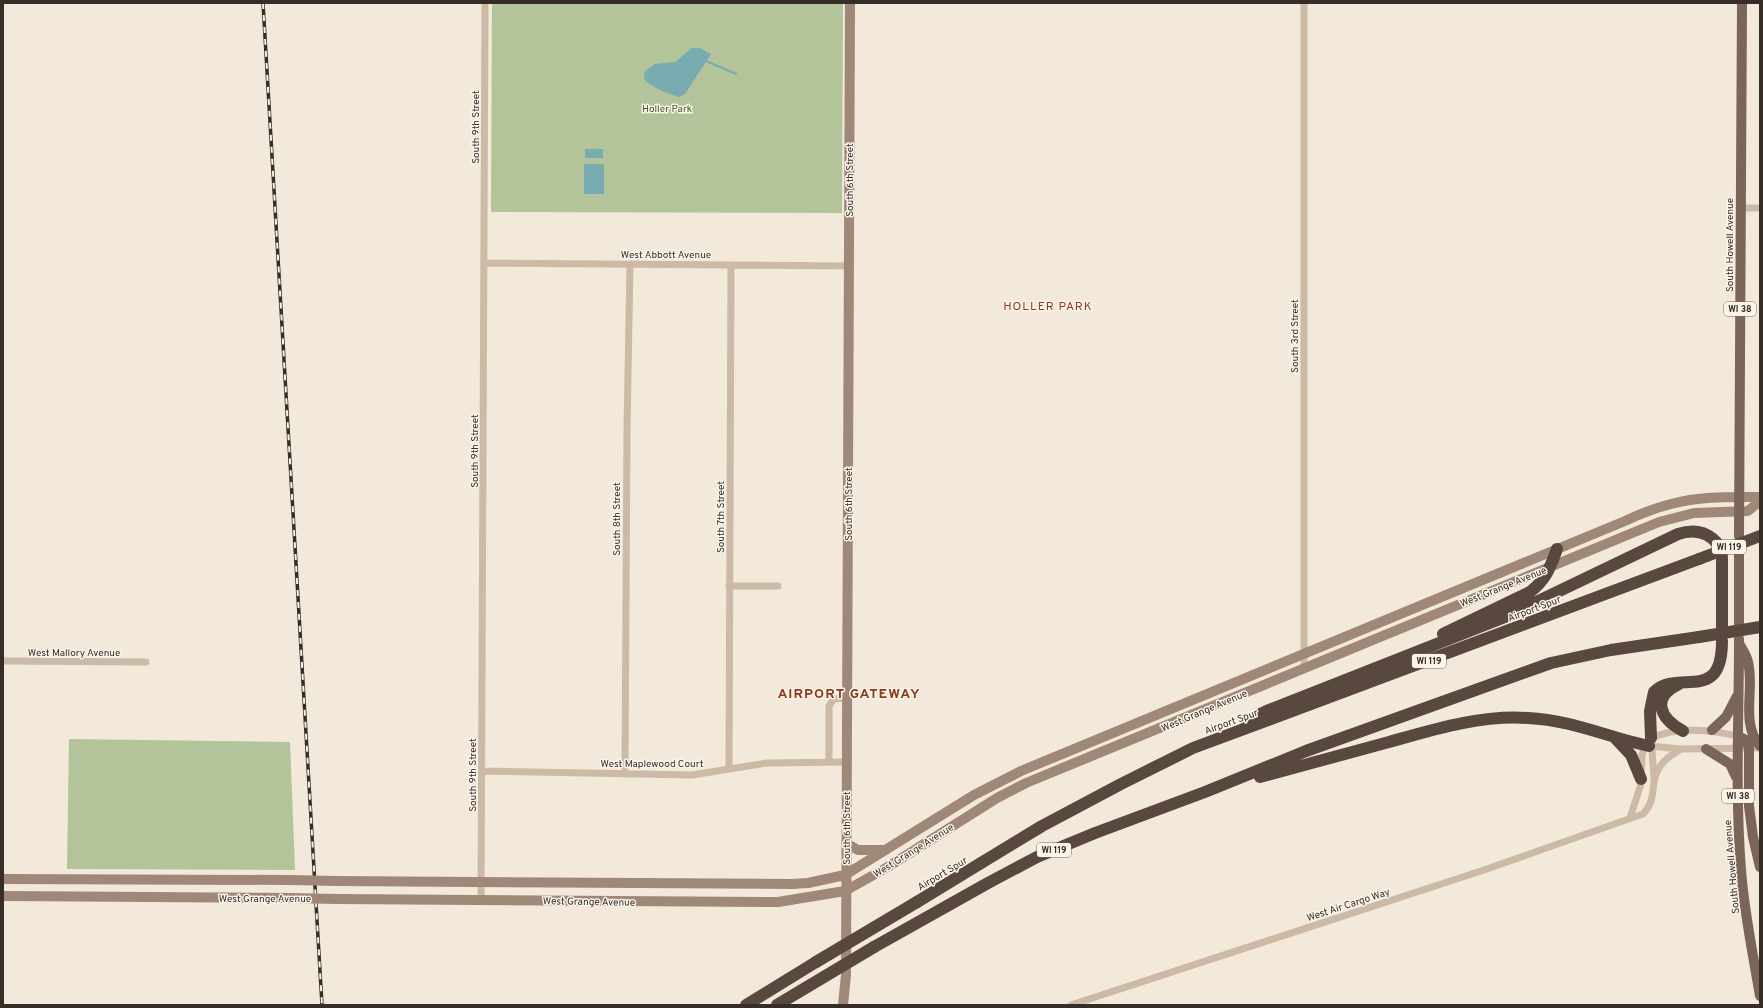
<svg xmlns="http://www.w3.org/2000/svg" width="1763" height="1008" viewBox="0 0 1763 1008" font-family="Overpass,sans-serif">
<style>
.green{fill:#b3c39a}
.water{fill:#79acb1}
.lines{fill:none;stroke-linecap:round;stroke-linejoin:round}
.stream{stroke:#79acb1;stroke-width:2}
.street{stroke:#ccb9a6;stroke-width:7}
.secondary{stroke:#9f8878;stroke-width:10}
.primary{stroke:#7a6558;stroke-width:10}
.highway{stroke:#59483e;stroke-width:12}
.rail-casing{stroke:#372d28;stroke-width:3.5}
.rail{stroke:#faf3e8;stroke-width:2;stroke-dasharray:6;stroke-linecap:butt}
.secondary-bridge{stroke:#9f8878;stroke-width:10}
.highway-bridge{stroke:#59483e;stroke-width:12}
.labels{text-anchor:middle;stroke-width:3;stroke-linejoin:round;paint-order:stroke}
.shield{fill:#faf3e8;stroke:#726862;stroke-width:1}
.shield-label{font-size:9px;font-weight:bold;fill:#372d28}
.park-label{font-size:10px;fill:#44572a;stroke:#faf3e8}
.street-label{font-size:10px;fill:#372d28;stroke:#faf3e8}
.quarter-label{font-size:12px;letter-spacing:1px;fill:#8a3c1d;stroke:#faf3e8}
.district-label{font-size:14px;font-weight:bold;letter-spacing:1px;fill:#8a3c1d;stroke:#faf3e8}
</style>
<rect width="100%" height="100%" fill="#f3e9db"/>
<!-- green -->
<path class="green" d="M492,3H843L842,213L491,212Z
M69,739L290,742L295,870L67,869Z"/>
<!-- water -->
<path class="water" d="M692,48H700L711,54L685,94L679,97C667,93 652,88 644,79L645,71L655,64L675,62Z
M585,149H603V158H585Z
M584,164H604V194H584Z"/>
<g class="lines">
<!-- stream -->
<path class="stream" d="M704,60L736,74"/>
<!-- street -->
<path class="street" d="M1741,208H1760
M484,263L849,266
M729,586H778
M3,661L146,662
M1304,668V3
M1649,746L1681,749L1760,748
M1649,746L1652,750L1654,779
M829,762V706L834,699L846,698
M729,769L731,265
M482,771L692,775L767,763L846,762
M625,774L627,430L630,264
M1630,818L1641,784L1642,755L1644,749L1649,746L1651,738C1679,726 1710,730 1738,736
M481,900L485,3
M1071,1005L1484,870L1643,814C1658,799 1649,784 1659,768C1664,759 1673,754 1681,749"/>
<!-- secondary -->
<path class="secondary" d="M846,843L858,850H885
M3,879L290,880
M336,881L792,884L808,883L845,875L974,795L1021,771L1625,521C1640,514 1655,508 1671,504C1700,496 1730,497 1760,497
M3,896L291,898
M337,899L778,902L845,891L886,868L997,798L1026,783L1659,522L1694,513L1748,511L1760,501
M843,1005L846,975L850,3"/>
<!-- primary -->
<path class="primary" d="M1739,536L1742,3
M1739,624V551
M1739,639C1739,716 1735,793 1741,870C1744,912 1753,954 1760,996
M1740,645C1743,650 1747,656 1748,662C1755,689 1740,723 1760,746
M1712,730L1726,717L1737,696
M1738,736L1746,740L1749,748V806L1753,837L1760,867
M1706,749L1730,764L1736,777"/>
<!-- highway -->
<path class="highway" d="M1722,557V627
M1443,634L1530,592C1546,580 1550,568 1557,549
M1679,684C1651,697 1659,718 1683,731
M1246,721L1269,710L1505,617L1678,534C1693,529 1707,531 1718,544
M1615,738L1631,755L1641,779
M1651,738L1650,711L1654,692C1678,668 1722,705 1722,641
M1260,777C1303,765 1346,754 1389,742C1435,729 1480,715 1528,718C1572,720 1607,737 1649,746
M917,902L1042,826L1121,784L1193,748L1699,559
M874,947L988,883L1037,857L1095,833L1205,792L1306,751L1551,663L1611,650L1699,637
M746,1005L816,962"/>
<defs>
<path id="rail" d="M263,3L322,1005"/>
</defs>
<!-- rail casing -->
<use href="#rail" class="rail-casing"/>
<!-- rail -->
<use href="#rail" class="rail"/>
<!-- secondary-bridge -->
<path class="secondary-bridge" d="M290,880L336,881
M291,898L337,899"/>
<!-- highway-bridge -->
<path class="highway-bridge" d="M1699,559L1760,536
M1699,637L1760,627
M816,962L917,902
M777,1005L874,947"/>
</g>
<g class="labels">
<!-- shield labels -->
<g class="shield">
<rect x="1724" y="302" width="32" height="14" rx="3"/>
<rect x="1712" y="540" width="34" height="14" rx="3"/>
<rect x="1412" y="654" width="34" height="14" rx="3"/>
<rect x="1722" y="789" width="32" height="14" rx="3"/>
<rect x="1037" y="843" width="34" height="14" rx="3"/>
</g>
<g class="shield-label">
<text x="1740" y="312">WI 38</text>
<text x="1729" y="550">WI 119</text>
<text x="1429" y="664">WI 119</text>
<text x="1738" y="799">WI 38</text>
<text x="1054" y="853">WI 119</text>
</g>
<!-- park labels -->
<g class="park-label">
<text x="667" y="112">Holler Park</text>
</g>
<!-- street labels -->
<g class="street-label">
<text transform="translate(475 127) rotate(-90)" y="4">South 9th Street</text>
<text transform="translate(849 180) rotate(-90)" y="4">South 6th Street</text>
<text transform="translate(1729 245) rotate(-90)" y="4">South Howell Avenue</text>
<text x="666" y="258">West Abbott Avenue</text>
<text transform="translate(1294 336) rotate(-90)" y="4">South 3rd Street</text>
<text transform="translate(474 451) rotate(-90)" y="4">South 9th Street</text>
<text transform="translate(848 504) rotate(-90)" y="4">South 6th Street</text>
<text transform="translate(720 517) rotate(-90)" y="4">South 7th Street</text>
<text transform="translate(616 519) rotate(-90)" y="4">South 8th Street</text>
<text transform="translate(1503 586) rotate(-22)" y="4">West Grange Avenue</text>
<text transform="translate(1534 608) rotate(-21)" y="4">Airport Spur</text>
<text x="74" y="656">West Mallory Avenue</text>
<text transform="translate(1204 710) rotate(-23)" y="4">West Grange Avenue</text>
<text transform="translate(1231 721) rotate(-20)" y="4">Airport Spur</text>
<text x="652" y="767">West Maplewood Court</text>
<text transform="translate(472 775) rotate(-90)" y="4">South 9th Street</text>
<text transform="translate(846 828) rotate(-90)" y="4">South 6th Street</text>
<text transform="translate(913 850) rotate(-32)" y="4">West Grange Avenue</text>
<text transform="translate(1731 867) rotate(-95)" y="4">South Howell Avenue</text>
<text transform="translate(942 873) rotate(-31)" y="4">Airport Spur</text>
<text x="265" y="902">West Grange Avenue</text>
<text transform="translate(589 901) rotate(1)" y="4">West Grange Avenue</text>
<text transform="translate(1348 904) rotate(-18)" y="4">West Air Cargo Way</text>
</g>
<!-- quarter labels -->
<g class="quarter-label">
<text x="1048" y="310">HOLLER PARK</text>
</g>
<!-- district labels -->
<g class="district-label">
<text x="849" y="698">AIRPORT GATEWAY</text>
</g>
</g>
<!-- border -->
<rect width="1763" height="1008" fill="none" stroke="#372d28" stroke-width="8"/>
</svg>
